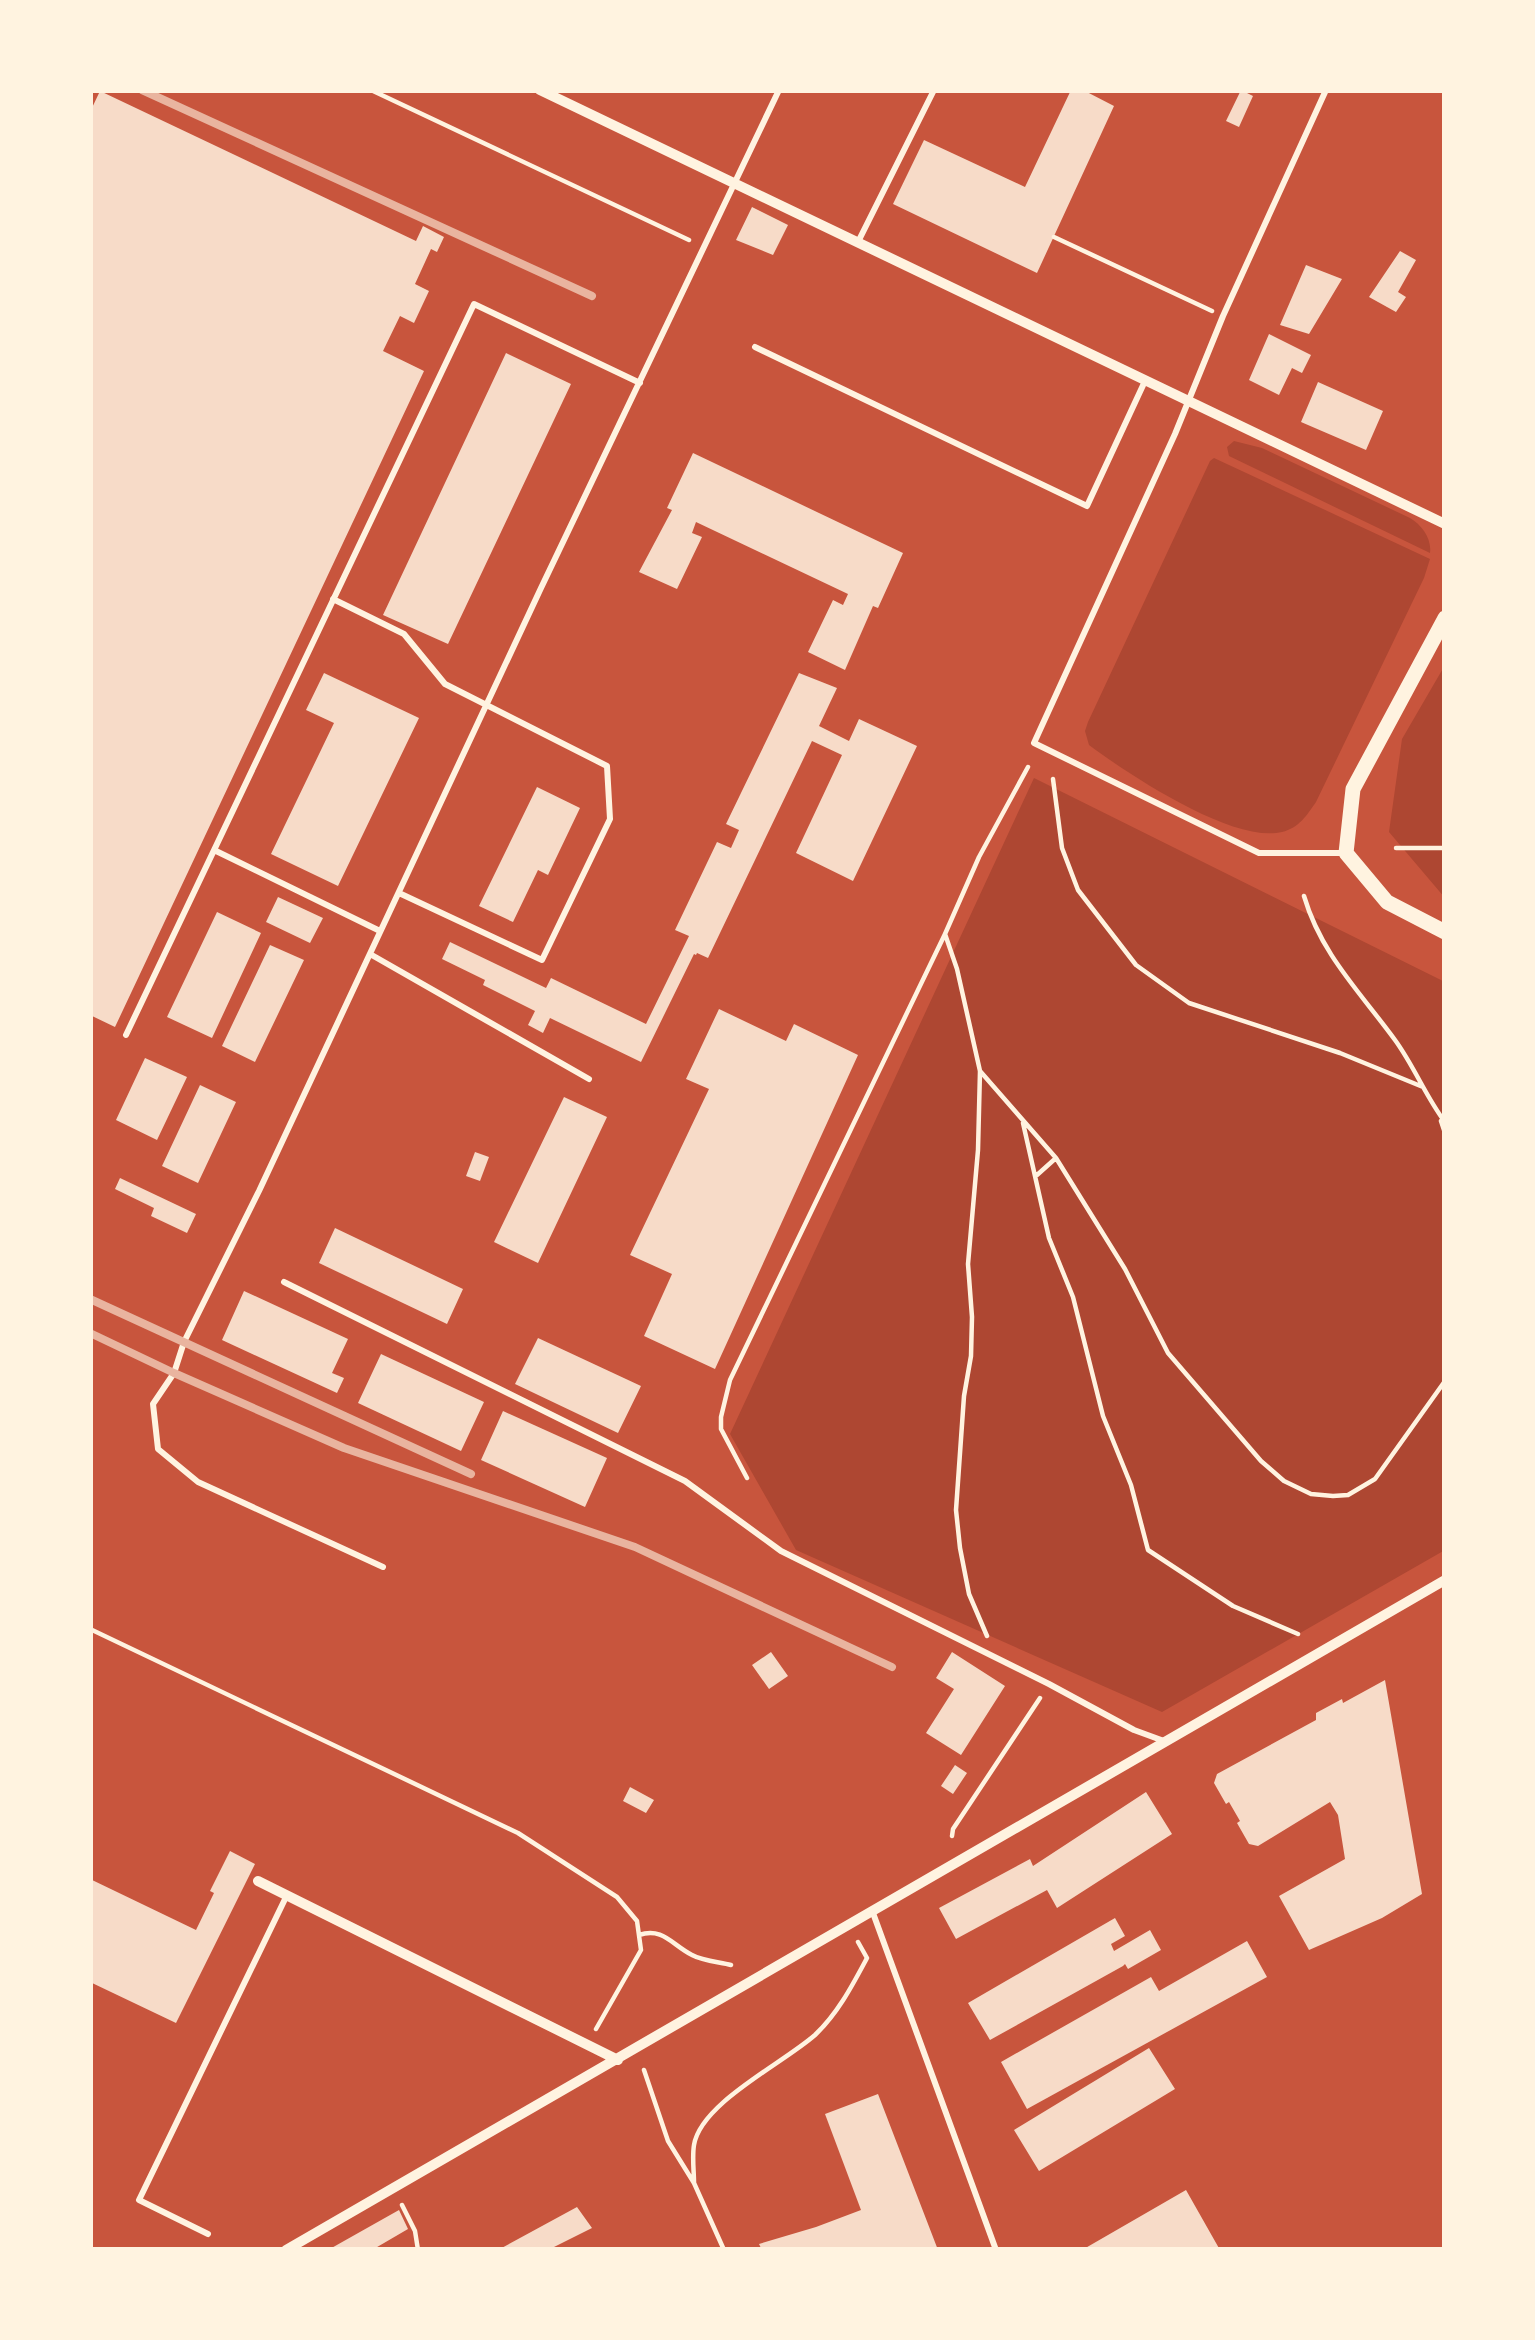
<svg xmlns="http://www.w3.org/2000/svg" width="1535" height="2340" viewBox="0 0 1535 2340" font-family="'DM Sans',sans-serif">
<style>
.green{fill:#ae4732}
.building{fill:#f7dbc8}
.lines{fill:none;stroke-linecap:round;stroke-linejoin:round}
.path{stroke:#fff3e0;stroke-width:4.5}
.service{stroke:#fff3e0;stroke-width:6}
.minor{stroke:#fff3e0;stroke-width:10}
.secondary{stroke:#fff3e0;stroke-width:15}
.rail{stroke:#e9b49f;stroke-width:8}
</style>
<rect width="100%" height="100%" fill="#c8553d"/>
<!-- green -->
<path class="green" d="M1234,441L1262,448L1410,518C1422,525 1432,539 1430,553L1229,456L1227,447Z
M1214,458L1430,559L1424,578L1316,802C1307,815 1299,828 1282,832C1233,844 1128,774 1089,745L1085,731L1088,722L1210,461Z
M1445,665V898L1389,832L1402,739Z
M1034,778L1445,982V1550L1162,1712L796,1550L730,1434Z"/>
<!-- building -->
<path class="building" d="M1071,90H1083L1114,106L1037,273L893,204L924,140L1025,187Z
M1241,90L1253,96L1239,127L1226,121Z
M100,91L416,241L423,226L444,237L437,252L431,249L415,284L429,291L414,323L400,316L383,351L424,371L115,1027L90,1015V112Z
M752,207L788,225L773,255L736,240Z
M1400,251L1416,260L1398,292L1406,297L1396,312L1369,297Z
M1306,265L1342,279L1309,334L1280,325Z
M1269,334L1311,355L1302,373L1292,368L1279,395L1249,380Z
M506,353L571,384L448,644L383,615Z
M1318,382L1383,411L1366,450L1301,422Z
M693,453L903,553L878,608L873,606L845,670L808,652L833,600L843,605L848,594L696,522L692,533L702,537L677,589L639,572L672,510L667,508Z
M324,673L419,718L338,886L271,854L334,723L306,710Z
M799,673L837,688L819,726L849,741L859,719L917,746L853,881L796,853L842,755L812,741L708,958L697,953L696,955L694,954L641,1062L550,1018L543,1033L528,1025L535,1011L483,985L485,980L442,959L450,942L546,988L551,978L646,1024L689,936L675,930L717,842L731,848L739,830L726,824Z
M537,787L580,808L548,875L538,870L513,922L479,906Z
M278,897L323,918L310,943L266,922Z
M217,912L261,933L212,1038L167,1017Z
M270,945L304,960L255,1062L222,1046Z
M719,1009L786,1041L794,1024L858,1055L715,1369L644,1336L672,1274L630,1255L709,1089L686,1079Z
M145,1058L187,1077L157,1140L116,1120Z
M200,1085L236,1102L198,1183L162,1166Z
M564,1097L607,1117L538,1263L494,1242Z
M475,1152L489,1157L480,1181L466,1176Z
M120,1178L196,1214L187,1233L151,1216L154,1208L115,1189Z
M335,1228L463,1289L447,1324L319,1263Z
M244,1291L348,1339L332,1373L344,1378L337,1393L222,1340Z
M538,1338L641,1386L618,1433L515,1384Z
M381,1354L484,1402L461,1451L358,1403Z
M503,1411L607,1458L585,1507L481,1460Z
M771,1652L788,1676L769,1689L752,1665Z
M952,1652L1005,1686L961,1755L926,1733L954,1689L936,1678Z
M1385,1680L1422,1894L1382,1918L1309,1950L1279,1896L1345,1859L1338,1815L1330,1802L1258,1846L1249,1844L1237,1823L1240,1821L1229,1802L1226,1804L1214,1783L1217,1774L1316,1720V1713L1342,1699L1343,1703Z
M955,1765L967,1773L953,1794L941,1786Z
M630,1787L654,1800L646,1813L623,1801Z
M1146,1792L1172,1834L1057,1908L1047,1890L956,1939L939,1908L1030,1859L1033,1866Z
M230,1851L255,1864L176,2023L90,1982V1879L196,1930L214,1893L210,1891Z
M1115,1918L1125,1936L1111,1944L1114,1951L1150,1930L1161,1950L1128,1969L1125,1964L1123,1966L990,2040L968,2003Z
M1247,1941L1267,1977L1027,2109L1001,2062L1151,1977L1159,1991Z
M1149,2048L1175,2089L1039,2171L1014,2130Z
M878,2094L938,2250H762L759,2244L816,2227L861,2210L825,2114Z
M1186,2190L1220,2250H1082Z
M577,2207L592,2228L548,2250H498Z
M399,2210L408,2229L372,2250H328Z"/>
<g class="lines">
<!-- path -->
<path class="path" d="M371,90L689,240
M1054,237L1212,311
M1053,779L1062,848L1078,890L1136,965L1189,1003L1340,1053L1423,1087
M1396,848H1445
M1304,896C1321,954 1360,992 1395,1040C1414,1066 1426,1097 1445,1122
M945,934L957,969L980,1071L978,1150L968,1264L972,1317L971,1356L964,1396L956,1510L960,1548L969,1594L987,1636
M980,1071L1056,1158L1125,1269L1168,1353L1261,1461L1284,1481L1311,1494L1333,1496L1348,1495L1375,1479L1445,1381
M1441,1121L1445,1133
M1023,1123L1049,1238L1073,1297L1103,1416L1131,1485L1148,1550L1233,1606L1298,1634
M1037,1175L1056,1158
M747,1478L721,1429V1417L730,1380L945,934L979,857L1028,767
M90,1629L518,1833L617,1897L637,1921L641,1950L596,2029
M952,1836L953,1829L1040,1698
M639,1935C663,1927 672,1945 692,1955C703,1961 719,1962 731,1965
M644,2070L668,2141L694,2183L724,2250
M694,2183C694,2171 692,2157 694,2145C701,2103 782,2064 815,2035C838,2013 852,1986 867,1958L858,1942
M402,2205L415,2231L418,2250"/>
<!-- service -->
<path class="service" d="M1326,90L1223,316L1175,434L1034,743L1259,853H1346
M858,242L934,90
M755,347L1087,506L1145,381
M333,599L404,634L445,684L607,766L610,819L542,960L399,893
M214,850L380,931
M370,954L589,1079
M126,1035L474,304L640,383
M284,1282L685,1481L781,1551L1049,1684L1134,1730L1164,1741
M383,1567L198,1482L158,1449L153,1404L174,1373L184,1342L259,1191L541,588L779,90
M873,1913L996,2250
M208,2234L139,2200L287,1895"/>
<!-- minor -->
<path class="minor" d="M540,90L1445,524
M258,1881L618,2060
M286,2250L1445,1580"/>
<!-- secondary -->
<path class="secondary" d="M1445,618L1353,789L1346,853L1387,902L1445,932"/>
<!-- rail -->
<path class="rail" d="M142,90L592,296
M90,1299L471,1474
M90,1333L174,1373L344,1448L635,1547L892,1667"/>
</g>
<!-- border -->
<rect width="1535" height="2340" fill="none" stroke="#fff3e0" stroke-width="186"/>
</svg>
